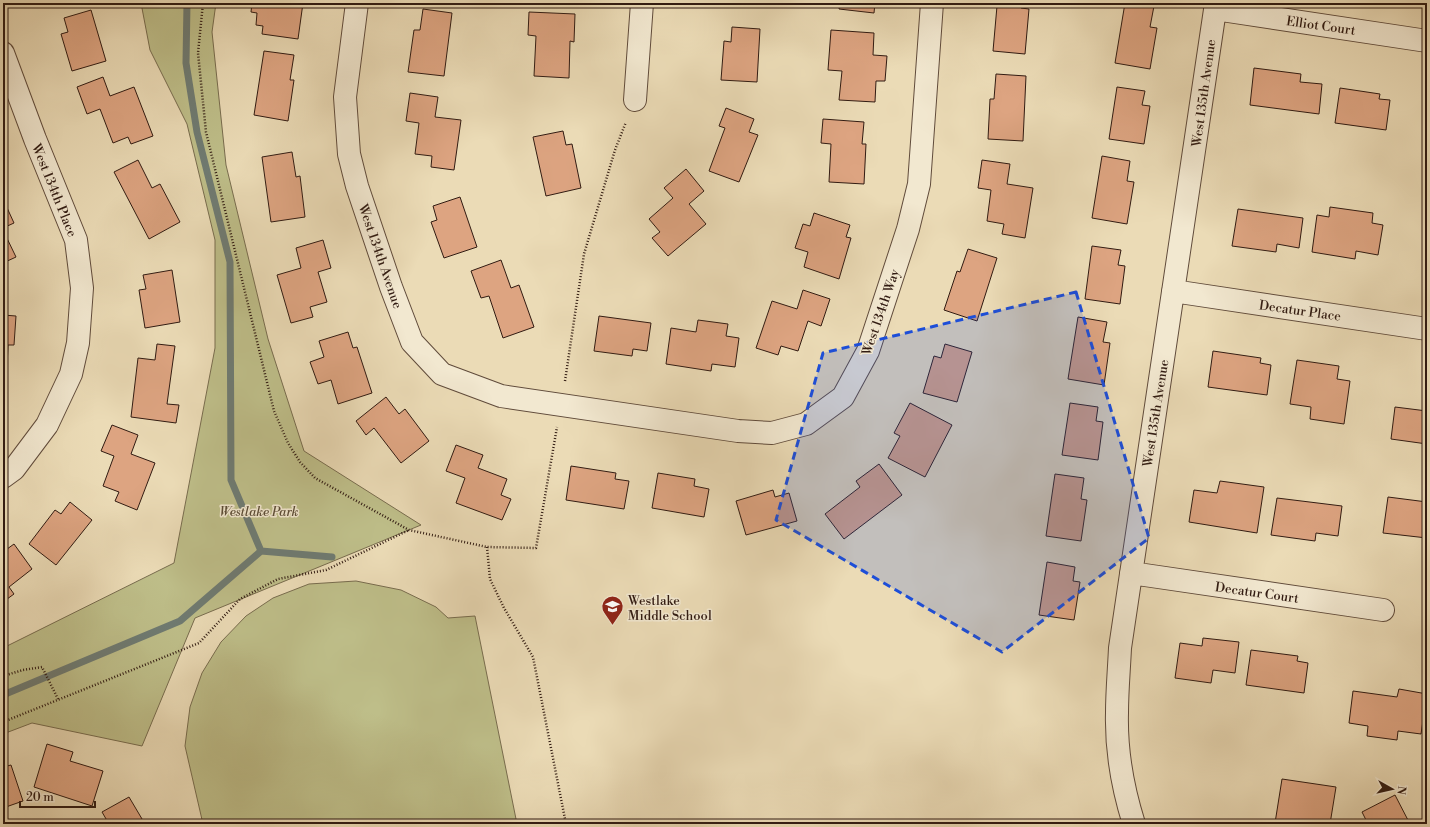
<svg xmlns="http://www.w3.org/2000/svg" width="1430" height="827" viewBox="0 0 1430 827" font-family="'Libre Bodoni',serif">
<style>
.green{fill:#bebe89;stroke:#786c4e}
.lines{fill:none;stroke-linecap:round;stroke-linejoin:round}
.stream{stroke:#6f7b72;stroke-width:7}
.building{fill:#dda481;stroke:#311b12}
.street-casing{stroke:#604b3b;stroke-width:24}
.path{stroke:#311b12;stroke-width:2.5;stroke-dasharray:1 2;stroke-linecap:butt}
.street{stroke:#f2e8d0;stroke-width:22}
.marked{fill:#1d4ed8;fill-opacity:0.2;stroke:#1d4ed8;stroke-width:3;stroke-dasharray:8 5;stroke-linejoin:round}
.labels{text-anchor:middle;stroke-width:3;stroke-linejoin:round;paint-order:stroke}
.street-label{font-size:13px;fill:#311b12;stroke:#f2e8d0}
.park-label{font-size:13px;font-style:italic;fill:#5b4c36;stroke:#f2e8d0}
.poi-label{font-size:13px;fill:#311b12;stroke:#f2e8d0;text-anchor:start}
</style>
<rect width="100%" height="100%" fill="#ebdbb6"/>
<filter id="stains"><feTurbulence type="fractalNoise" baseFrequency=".005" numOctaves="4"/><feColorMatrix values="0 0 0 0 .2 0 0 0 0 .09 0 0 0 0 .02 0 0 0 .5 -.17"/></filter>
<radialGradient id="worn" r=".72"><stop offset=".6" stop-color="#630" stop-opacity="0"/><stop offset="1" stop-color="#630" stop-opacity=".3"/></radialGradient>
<!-- green -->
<path class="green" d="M141,3H216L212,32L226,165L268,339L304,451L421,525L195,618L142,746L32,723L3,734V648L174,563L215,348V240L187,124L150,50Z
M356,581L401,590L436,607L448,618L475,616L517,824H203L185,746L190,707L202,673L221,642L246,616L273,598L309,584Z"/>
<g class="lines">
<!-- stream -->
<path class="stream" d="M261,551L332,557
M3,695L180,621L261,551L231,480L230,262L197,132L186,63L187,3"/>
</g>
<!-- building -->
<path class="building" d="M252,3H303L298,39L262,34L263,26L256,25L257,13L251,12Z
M840,3H875L874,13L839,9Z
M989,3H1021V8L1029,9L1025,54L993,51L997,6L989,5Z
M1125,3L1154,6L1150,27L1157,28L1150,69L1115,63Z
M423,9L452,13L444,76L408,72L414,30H420Z
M91,10L106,61L72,71L61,34L68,32L64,18Z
M529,12L575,14L574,42L570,41L569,78L534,76L536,36L528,35Z
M732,27L760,29L757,82L721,80L724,41L731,42Z
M831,30L874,33L873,55L887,56L885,81H876L875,102L839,100L842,71L828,70Z
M264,51L294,55L290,80H294L288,121L254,115Z
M1254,68L1301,74L1300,82L1322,84L1319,114L1250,105Z
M996,74L1026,76L1023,141L988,139L990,99H994Z
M103,77L110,96L134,87L153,136L131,144L128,137L113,143L100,109L87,114L77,87Z
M1117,87L1145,91L1142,105L1150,106L1144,144L1109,139Z
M1340,88L1380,94L1379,99L1390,100L1386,130L1335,123Z
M410,93L438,97L435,117L461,120L454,170L431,167L432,156L415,154L419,123L406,121Z
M726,108L754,119L749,132L758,135L739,182L709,171L725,128L719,126Z
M823,119L864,122L862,144H866L864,184L829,182L831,144L821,143Z
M563,131L566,145L572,144L581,188L546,196L533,137Z
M292,152L296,177L300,176L305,217L271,222L262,157Z
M1102,156L1130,161L1127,181L1134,182L1127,224L1092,218Z
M138,160L152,188L160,184L180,222L149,239L114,172Z
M982,160L1010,164L1007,184L1033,188L1025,238L1002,234L1004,224L987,221L991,190L978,188Z
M686,169L704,191L689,204L706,224L668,256L652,238L660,232L649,219L673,198L664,188Z
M460,197L477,247L444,258L431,222L437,220L433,206Z
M3,199L14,223L3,228Z
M1330,207L1373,213L1372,223L1383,225L1378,255L1356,251L1355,259L1312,252L1317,215L1329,217Z
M1238,209L1303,218L1299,248L1277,244L1276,252L1232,246Z
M814,213L850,225L846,237L851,238L839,279L804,267L808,252L795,248L803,224L810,226Z
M3,230L16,257L3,263Z
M323,240L331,268L318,272L327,302L310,307L313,317L291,323L277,275L301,268L296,248Z
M1092,246L1121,250L1118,265L1125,266L1120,304L1085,299Z
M968,249L997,258L977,321L944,310L957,271L960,272Z
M501,260L511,288L519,285L534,327L503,338L489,296L481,298L471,271Z
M172,270L180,322L145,328L139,290L146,289L143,275Z
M803,290L830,299L821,326L808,321L798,351L781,346L778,355L756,348L772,301L797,309Z
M3,315L16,316L14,345H8L6,390H3Z
M599,316L651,323L647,351L633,349L632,356L594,351Z
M1078,317L1107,322L1103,342L1110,343L1104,385L1068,379Z
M698,320L728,324L726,336L739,338L735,367L712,364L711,371L666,364L671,328L696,332Z
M348,332L353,348L357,347L372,393L338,404L331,380L318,384L310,362L324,357L319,341Z
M157,344L175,346L167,404L179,405L176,423L131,417L138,358L155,360Z
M945,344L972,352L957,402L923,393L934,356L941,358Z
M1213,351L1261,358L1260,363L1271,365L1267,395L1208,387Z
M1297,360L1339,366L1337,379L1350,381L1344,424L1310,419L1311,407L1290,404Z
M386,397L399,414L405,409L429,441L401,463L374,428L366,435L356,421Z
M910,403L952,425L925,477L888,458L900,436L894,433Z
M1070,403L1098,407L1096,421L1103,422L1098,460L1062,455Z
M1395,407L1427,411V444L1391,439Z
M112,425L138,435L131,454L155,463L137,510L115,501L119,492L103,486L114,456L101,451Z
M456,445L483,455L478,468L507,479L501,495L511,499L502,520L456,503L465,478L446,471Z
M879,464L902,495L844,539L825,514L860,487L856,481Z
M571,466L616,473L615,479L629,481L624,509L566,500Z
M658,473L695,479L694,486L709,489L704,517L652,508Z
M1055,474L1084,478L1081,499L1087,500L1081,541L1046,536Z
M1220,481L1264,487L1257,533L1189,522L1194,490L1217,493Z
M773,490L775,497L789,493L797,521L746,535L736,501Z
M1388,497L1427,502V538L1383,533Z
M1277,498L1342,506L1338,536L1316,533L1315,541L1271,535Z
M70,502L92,520L56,565L29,544L55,510L61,514Z
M14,544L32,569L9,587L14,594L3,602V552Z
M1047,562L1075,567L1073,581L1080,582L1074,620L1039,615Z
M1203,638L1239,642L1235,673L1213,670L1211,683L1175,678L1180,643L1202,646Z
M1251,650L1298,656L1297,661L1308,663L1304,693L1246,685Z
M1399,689L1427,694L1421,734L1398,731L1397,740L1367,736L1368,726L1349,723L1353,691L1397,697Z
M47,744L73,752L70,761L103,771L92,806L34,787Z
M11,765L23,801L3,808V767Z
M1282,779L1336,787L1330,824H1285L1275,823Z
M1395,795L1410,824H1368L1362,812Z
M129,797L145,824H109L102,812Z"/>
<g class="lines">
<defs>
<path id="street" d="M357,3L345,97L349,154L357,186L391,287L412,342L442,374L501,396L738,431L772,433L806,424L843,397L868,351L908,229L919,184L932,3
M1215,9L1427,41
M3,53L35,139L76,240L82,288L78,343L71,374L47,425L14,469L3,477
M635,100L642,3
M1173,291L1427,329
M1131,573L1383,610
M1134,824C1123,789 1116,750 1117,713C1117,691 1119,670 1120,648L1216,3"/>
</defs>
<!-- street casing -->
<use href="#street" class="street-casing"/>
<!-- path -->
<path class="path" d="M203,3L198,53L206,132L274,411L288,443L300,462L315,478L409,530L487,547L536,548L557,427
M565,381L584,254L615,150L626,122
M487,547L490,579L504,608L533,657L566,824
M3,676L23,670L42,667L58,699
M3,722L199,643L240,599L278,579L326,570L409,530"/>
<!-- street -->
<use href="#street" class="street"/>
</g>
<!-- marked area -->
<path class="marked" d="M1076,292L1149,538L1002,652L776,520L823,353Z"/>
<!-- icons -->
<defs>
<symbol id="school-pin" viewBox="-11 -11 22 30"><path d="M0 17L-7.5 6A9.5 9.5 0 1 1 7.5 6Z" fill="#8f2418" stroke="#f2e8d0"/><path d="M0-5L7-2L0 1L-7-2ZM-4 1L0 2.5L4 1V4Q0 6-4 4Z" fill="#fff"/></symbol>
</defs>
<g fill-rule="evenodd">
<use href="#school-pin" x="600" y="594" width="25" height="34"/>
</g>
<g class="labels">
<!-- street labels -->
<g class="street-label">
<text transform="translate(1321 25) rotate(8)" y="5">Elliot Court</text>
<text transform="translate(1203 93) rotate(-82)" y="5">West 135th Avenue</text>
<text transform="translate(55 190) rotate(68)" y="5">West 134th Place</text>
<text transform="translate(381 256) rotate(71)" y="5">West 134th Avenue</text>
<text transform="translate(1300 310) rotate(8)" y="5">Decatur Place</text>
<text transform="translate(880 312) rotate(-71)" y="5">West 134th Way</text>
<text transform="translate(1155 413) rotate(-81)" y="5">West 135th Avenue</text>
<text transform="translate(1257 592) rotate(8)" y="5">Decatur Court</text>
</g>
<!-- park labels -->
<g class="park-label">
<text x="259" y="516">Westlake Park</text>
</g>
<!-- poi labels -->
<g class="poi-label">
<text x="628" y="605">Westlake<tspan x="628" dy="15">Middle School</tspan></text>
</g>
</g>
<!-- margin -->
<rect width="1430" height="827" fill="none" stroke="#ebdbb6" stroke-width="16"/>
<rect x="4" y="4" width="1422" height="819" fill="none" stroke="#311b12" stroke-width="2"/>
<rect x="8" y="8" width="1414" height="811" fill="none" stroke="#311b12"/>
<!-- north arrow -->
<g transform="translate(1392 789) rotate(98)" stroke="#f2e8d0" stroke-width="3" paint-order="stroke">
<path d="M0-3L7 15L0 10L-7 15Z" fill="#311b12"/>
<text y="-6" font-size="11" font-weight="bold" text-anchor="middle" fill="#311b12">N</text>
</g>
<!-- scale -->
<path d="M20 801v6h75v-6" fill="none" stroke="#311b12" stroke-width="2"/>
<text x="26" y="801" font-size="12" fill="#311b12" stroke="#f2e8d0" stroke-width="3" paint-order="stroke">20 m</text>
<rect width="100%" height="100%" filter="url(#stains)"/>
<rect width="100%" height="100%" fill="url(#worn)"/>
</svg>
